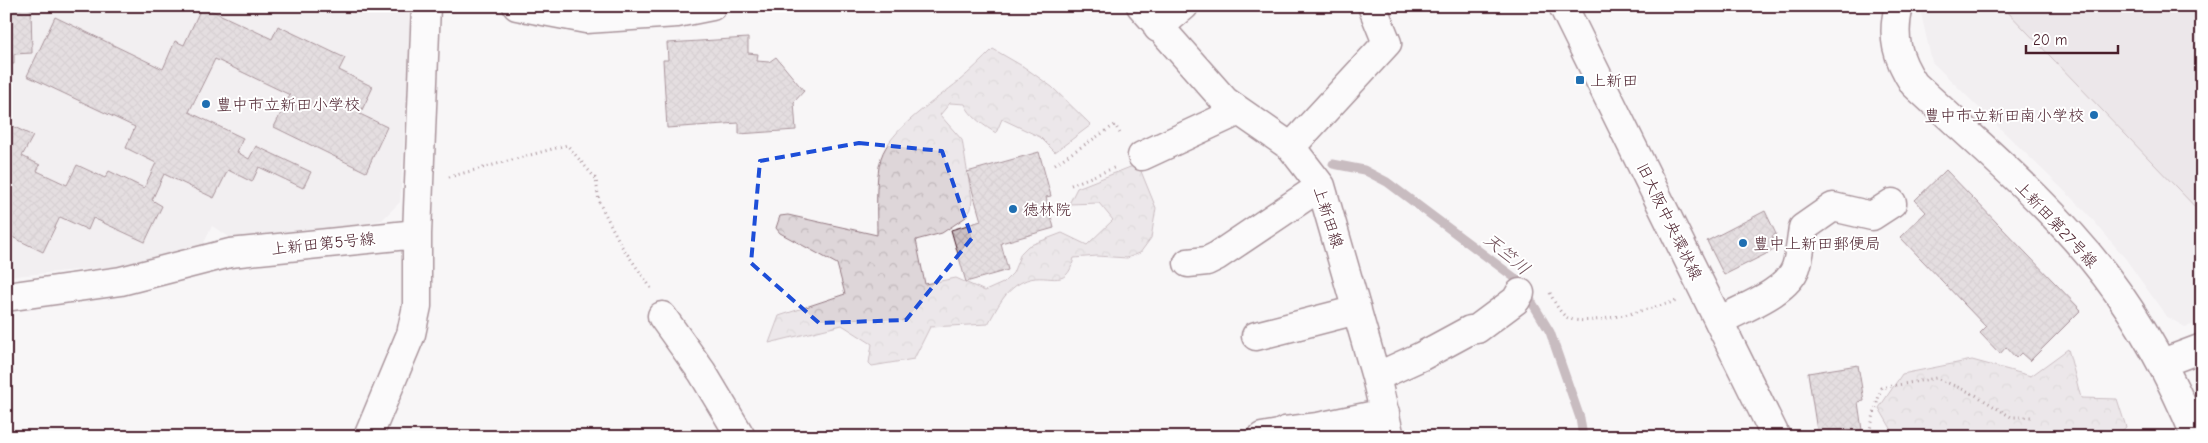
<svg xmlns="http://www.w3.org/2000/svg" width="2208" height="443" viewBox="0 0 2208 443" font-family="'Comic Neue','Klee One',sans-serif">
<style>
.built{fill:#ebe6e8}
.forest{fill:url(#forest-crowns);stroke:#947a82}
.park{fill:#ded6d9;stroke:#947a82}
.lines{fill:none;stroke-linecap:round;stroke-linejoin:round}
.stream{stroke:#8f747b;stroke-width:9}
.building{fill:url(#building-cross-hatch);stroke:#4a1f2b}
.minor-casing{stroke:#4a1f2b;stroke-width:31}
.major-casing{stroke:#4a1f2b;stroke-width:31}
.path{stroke:#4a1f2b;stroke-width:3;stroke-dasharray:1 4;stroke-linecap:butt}
.minor{stroke:#fff;stroke-width:28}
.major{stroke:#fff;stroke-width:28}
.marked{fill:none;stroke:#1d4ed8;stroke-width:4;stroke-dasharray:10 6;stroke-linejoin:round}
.poi-dot{fill:#1f6fb2;stroke:#fff;stroke-width:2}
.labels{text-anchor:middle;stroke-width:4;stroke-linejoin:round;paint-order:stroke}
.poi-label{font-size:16px;fill:#4a1f2b;stroke:#fff;text-anchor:start}
.street-label{font-size:16px;fill:#4a1f2b;stroke:#fff}
.water-label{font-size:18px;font-style:italic;fill:#72515a;stroke:#fff}
</style>
<defs>
<pattern id="forest-crowns" width="20" height="18" patternUnits="userSpaceOnUse" patternTransform="scale(1.25)"><rect width="20" height="18" fill="#ded6d9"/><path d="M2 6a3 3 0 1 1 6 0M12 15a3 3 0 1 1 6 0" fill="none" stroke="#c0b7ba"/></pattern>
<pattern id="building-cross-hatch" width="8" height="8" patternUnits="userSpaceOnUse" patternTransform="scale(1.25)"><rect width="8" height="8" fill="#cdc1c4"/><path d="M0 0l8 8M0 8l8-8" fill="none" stroke="#b2a5a9"/></pattern>
</defs>
<rect width="100%" height="100%" fill="#f8f6f7"/>
<filter id="ink" filterUnits="userSpaceOnUse"><feTurbulence type="fractalNoise" baseFrequency=".02" numOctaves="2"/><feDisplacementMap in="SourceGraphic" scale="10" xChannelSelector="R" yChannelSelector="G"/><feConvolveMatrix kernelMatrix="1 2 1 2 8 2 1 2 1" color-interpolation-filters="sRGB"/></filter>
<g filter="url(#ink)">
<!-- built -->
<path class="built" d="M6,6H413L400,202L382,220L334,228L231,238L212,226L203,245L127,265L15,276L6,272Z
M1921,6H2202V322L2185,327L2166,316L2125,258L2087,213L1932,62L1920,9Z"/>
<!-- forest -->
<path class="forest" d="M993,49L1024,67L1052,87L1091,125L1055,152L1040,137L1002,119L996,133C986,127 969,116 965,104L950,103L940,115L962,140L972,199L971,209L966,217L942,233L916,240L925,284L956,278L985,291L1003,283L1013,273L1021,253L1028,246L1062,233L1087,245L1113,220L1099,203L1069,204L1077,188L1138,164L1156,208L1151,238L1140,253L1127,258L1097,256L1074,258C1066,294 1047,269 1022,282C1005,290 997,308 988,324L930,327L914,359L872,366L869,363L872,344L842,325L769,343L779,316L845,294L837,264L780,233L776,228L780,216L788,215L877,235C877,214 875,178 881,158C890,129 936,100 959,81C971,71 982,60 993,49Z
M2068,349L2081,398L2117,399L2126,427L2115,437H1896L1879,408L1902,374L1972,360L2031,376Z"/>
<!-- park -->
<path class="park" d="M2002,6H2202V214Z"/>
<g class="lines">
<!-- stream -->
<path class="stream" d="M1333,164L1364,170L1387,182L1519,281L1550,332L1580,418L1583,437"/>
</g>
<!-- building -->
<path class="building" d="M6,6H31L32,53L14,54V64H6Z
M202,6L272,39L278,26L345,58L339,70L373,87L360,114L387,127L366,172L274,127L290,95L215,59L189,112L243,138L237,152L249,159L256,146L311,172L303,188L259,167L252,182L228,170L214,198L164,174L152,200L162,206L145,242L93,218L88,230L60,217L43,252L6,234V183L12,171L6,169V123L33,136L22,156L40,165L37,171L67,185L77,165L105,178L109,171L144,188L156,163L126,148L135,127L27,76L55,17L163,69L175,41L184,45Z
M748,38V53L758,54L757,61L769,62L776,57L804,91L794,102L796,130L739,134V123L667,128L663,60H668L667,43Z
M1039,152L1051,196L1046,197L1054,228L1001,243L1008,270L966,282L951,230L981,221L967,172Z
M1946,170L2081,310L2030,361L2021,353L2016,358L2006,347L2000,354L1980,333L1986,327L1900,237L1926,212L1915,200Z
M1765,211L1776,234L1772,236L1778,248L1724,275L1707,241Z
M1858,365L1864,401L1858,402L1862,430L1818,437L1808,373Z"/>
<g class="lines">
<defs>
<path id="minor" d="M517,6L586,19L677,13L712,6
M1141,6L1225,101L1291,147L1321,186L1376,377L1390,437
M1899,6C1891,37 1897,58 1914,84C1979,145 2050,203 2105,275C2143,325 2172,379 2196,437
M1158,28L1184,6
M1291,147L1387,43L1372,6
M1142,156L1239,111
M1188,263L1207,261L1217,256L1321,186
M6,297L121,281L230,253L417,234L426,6
M662,316L702,372L741,437
M1719,321C1742,308 1787,293 1796,267C1800,255 1801,241 1803,228L1833,207L1872,216L1892,203
M1256,336L1357,310
M2162,363L2202,348
M1376,377L1422,356L1470,330L1477,329L1516,300L1520,293
M368,437L411,334L417,306V234
M1262,437L1279,434L1285,431L1318,427L1385,413"/>
<path id="major" d="M1563,6L1776,437"/>
</defs>
<!-- minor casing -->
<use href="#minor" class="minor-casing"/>
<!-- major casing -->
<use href="#major" class="major-casing"/>
<!-- path -->
<path class="path" d="M1055,164L1115,125L1121,135
M449,177L567,145L596,179L599,202L621,245L651,288
M1071,185L1116,167
M1550,293C1554,301 1560,314 1568,318C1588,328 1654,307 1677,301
M1868,437L1881,388L1936,378L1974,394L2011,417H2033"/>
<!-- minor -->
<use href="#minor" class="minor"/>
<!-- major -->
<use href="#major" class="major"/>
</g>
</g>
<!-- marked area -->
<path d="M0 0H2208V443H0ZM859,143L942,151L972,238L906,320L819,323L751,263L760,161Z" fill="#f8f6f7" fill-opacity=".55" fill-rule="evenodd"/>
<path class="marked" d="M859,143L942,151L972,238L906,320L819,323L751,263L760,161Z"/>
<!-- markers -->
<g class="poi-dot">
<rect x="1575" y="75" width="10" height="10" rx="2.5"/>
<circle cx="206" cy="104" r="5"/>
<circle cx="2094" cy="115" r="5"/>
<circle cx="1013" cy="209" r="5"/>
<circle cx="1743" cy="243" r="5"/>
</g>
<g class="labels">
<!-- poi labels -->
<g class="poi-label">
<text x="1590" y="86">上新田</text>
<text x="216" y="110">豊中市立新田小学校</text>
<text x="2084" y="121" text-anchor="end">豊中市立新田南小学校</text>
<text x="1023" y="215">徳林院</text>
<text x="1753" y="249">豊中上新田郵便局</text>
</g>
<!-- street labels -->
<g class="street-label">
<text transform="translate(1329 217) rotate(72)" y="6">上新田線</text>
<text transform="translate(1670 221) rotate(64)" y="6">旧大阪中央環状線</text>
<text transform="translate(2057 224) rotate(47)" y="6">上新田第27号線</text>
<text transform="translate(323 243) rotate(-6)" y="6">上新田第5号線</text>
</g>
<!-- water labels -->
<g class="water-label">
<text transform="translate(1507 254) rotate(40)" y="6">天竺川</text>
</g>
</g>
<!-- margin -->
<rect width="2208" height="443" fill="none" stroke="#fff" stroke-width="25"/>
<rect x="12" y="12" width="2183" height="418" fill="none" stroke="#4a1f2b" stroke-width="2" filter="url(#ink)"/>
<!-- scale -->
<path d="M2026 45v8h92v-8" fill="none" stroke="#4a1f2b" stroke-width="2.5"/>
<text x="2033" y="45" font-size="15" fill="#4a1f2b" stroke="#ffffff" stroke-width="4" paint-order="stroke">20 m</text>
</svg>
